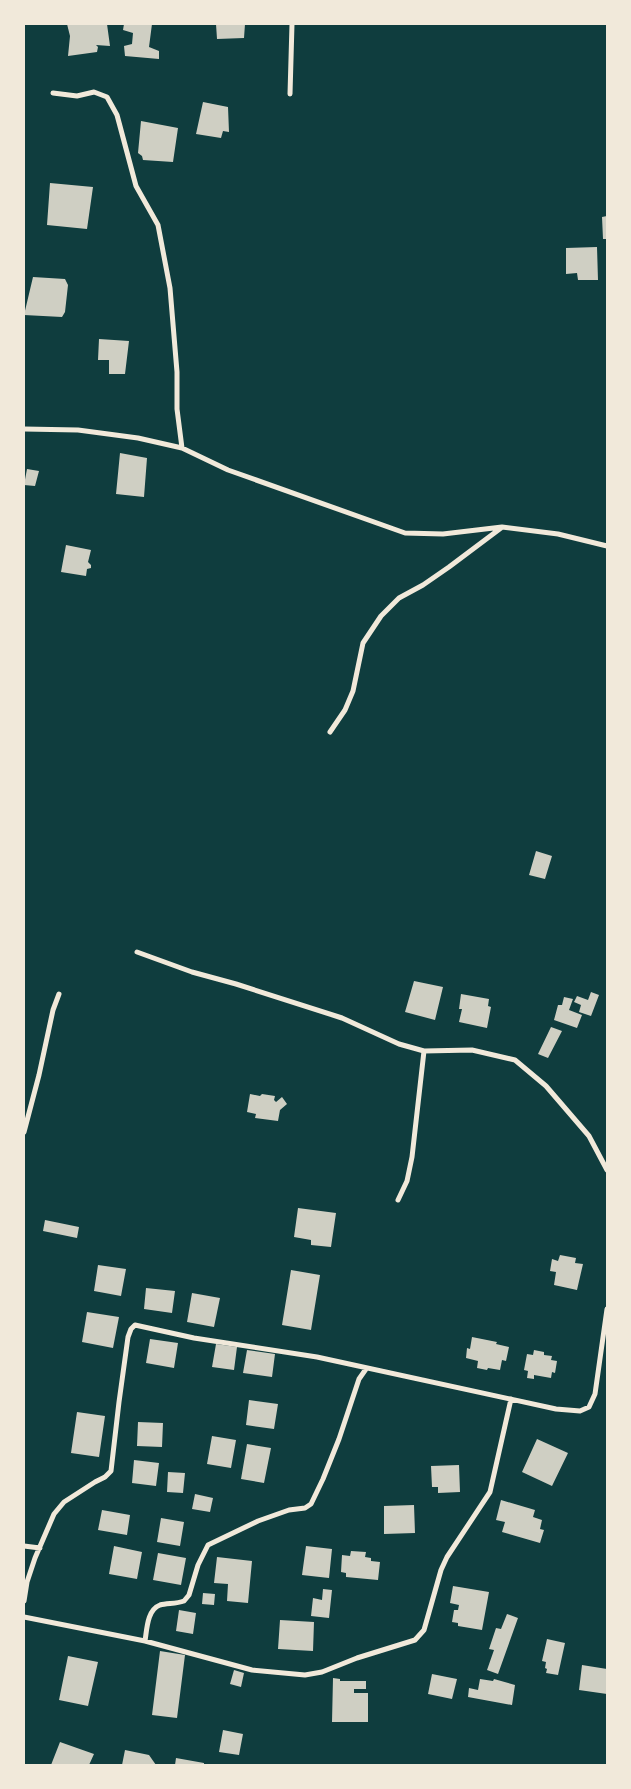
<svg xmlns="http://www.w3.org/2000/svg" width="631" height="1789" viewBox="0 0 631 1789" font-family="'Asap Condensed',sans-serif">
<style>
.building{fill:#cfcfc3}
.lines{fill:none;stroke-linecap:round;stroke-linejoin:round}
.minor{stroke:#f1e9da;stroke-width:5}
</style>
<rect width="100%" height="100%" fill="#0f3d3e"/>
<!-- building -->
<path class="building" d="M67,24H107L110,46L96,45L98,47L97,52L68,56L70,36Z
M124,24H152L149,47L159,51V59L125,56L124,46L132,44L133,33L123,30Z
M216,24H245L244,38L217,39Z
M203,102L228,107L229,132L223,131L221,138L196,134Z
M141,121L178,128L173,162L143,160L142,156L138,153Z
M50,183L93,187L87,229L47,225Z
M607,216V239H603L602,217Z
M597,247L598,280H578L577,273L566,274V248Z
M33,277L65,279L68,285L65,312L62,317L24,315Z
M99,339L129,341L125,374H109V360H98Z
M120,453L147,458L144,497L116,494Z
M27,469L39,471L35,486L24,485Z
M66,545L91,550L88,562L91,565V568L87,569L86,576L61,572Z
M536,851L552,856L545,879L529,875Z
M414,981L443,987L435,1020L405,1012Z
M591,992L599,995L591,1016L579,1012L581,1005L574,1002L577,996L588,1000Z
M461,994L489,999L488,1006L491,1007L487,1028L459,1022L462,1009H459Z
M564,997L573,999L569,1010L582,1015L577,1028L554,1020L558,1005H562Z
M551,1027L562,1031L548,1058L538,1054Z
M250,1094L260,1096L262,1094L275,1096L274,1100L276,1102L282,1097L287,1104L280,1110L278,1121L255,1118L256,1114L247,1112Z
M298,1208L336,1213L331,1247L311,1245V1240L294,1237Z
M45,1220L79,1227L77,1238L43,1231Z
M560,1255L576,1258L575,1263L583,1264L577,1290L554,1285L556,1272L550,1271L552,1259L558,1261Z
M98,1265L126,1269L121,1296L94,1291Z
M291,1270L320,1275L311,1330L282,1325Z
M146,1288L175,1291L172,1313L144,1309Z
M192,1293L220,1298L214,1327L187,1322Z
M87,1312L119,1317L113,1348L82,1342Z
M472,1337L497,1342L496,1344L509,1347L506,1361L502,1360L500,1370L488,1368L487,1370L477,1368L478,1361L466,1358L467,1348L470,1349Z
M150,1339L178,1343L174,1368L146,1363Z
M216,1344L237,1347L234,1370L212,1367Z
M247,1350L275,1354L272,1377L243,1373Z
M534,1350L544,1352V1355L552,1356L551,1360L557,1361L555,1373L552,1372L551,1378L534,1375V1379L527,1378L528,1371L524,1370L527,1354L533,1355Z
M249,1400L278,1404L274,1429L246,1425Z
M77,1412L105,1416L99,1457L71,1453Z
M138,1422L163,1423L162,1447L137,1446Z
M212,1436L236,1440L231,1468L207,1464Z
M537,1439L568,1453L552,1486L522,1472Z
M247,1444L271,1448L264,1483L241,1479Z
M134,1460L159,1463L156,1486L132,1483Z
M459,1465L460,1492L438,1493V1487H432L431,1466Z
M168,1472L185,1473L183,1493L167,1492Z
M195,1494L213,1498L210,1512L192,1509Z
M501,1500L535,1510L533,1517L542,1520L540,1529L544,1530L540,1543L502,1532L505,1522L496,1520Z
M414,1505L415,1533L384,1534V1506Z
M102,1510L130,1515L127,1535L98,1530Z
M161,1518L184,1522L180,1546L157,1542Z
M114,1546L142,1552L137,1579L109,1574Z
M306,1546L332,1549L329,1578L302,1575Z
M351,1551L366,1552L365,1557L371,1558V1561L380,1562L378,1580L346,1577V1573L341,1572L342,1555L350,1556Z
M158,1553L186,1558L181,1585L153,1580Z
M217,1557L252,1561L248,1603L227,1601L228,1584L214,1583Z
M453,1586L489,1592L482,1630L458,1626V1623L452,1622L454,1610H458L459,1605L450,1603Z
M323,1589L332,1590L329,1618L311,1616L313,1598L322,1600Z
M203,1593L215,1594L214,1605L202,1604Z
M179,1610L196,1613L193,1634L176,1631Z
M507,1614L518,1618L498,1674L487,1670L494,1650L489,1649L496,1628L501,1629Z
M280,1620L314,1622L313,1651L278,1649Z
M547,1639L565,1643L558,1675L546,1673L547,1669L545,1668L546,1662L542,1661Z
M160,1651L185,1655L177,1718L152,1715Z
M68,1656L98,1662L88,1706L59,1700Z
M582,1665L607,1669V1694L579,1690Z
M234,1670L244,1673L241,1687L230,1684Z
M432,1674L457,1679L452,1699L428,1694Z
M333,1678L340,1679V1681H366V1689H354V1693H368V1722H332Z
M480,1679L493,1681L494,1679L515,1685L512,1705L468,1697L469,1688L478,1690Z
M223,1730L243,1734L239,1755L219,1752Z
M60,1742L94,1754L89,1765H51Z
M125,1750L149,1755L156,1765H122Z
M176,1758L204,1763V1765H175Z"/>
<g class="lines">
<!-- minor -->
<path class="minor" d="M53,93L77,96L94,92L107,97L117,115L136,186L158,225L170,288L177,372V409L182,448
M290,94L292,24
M24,429L78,430L138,438L182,448L228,470L405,533L443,534L502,527L558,534L607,546
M330,732L345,710L353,691L363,643L381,616L399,598L423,585L449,567L501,528
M137,952L192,972L236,984L342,1018L399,1044L424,1051
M24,1132L39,1075L53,1010L59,994
M398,1200L407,1181L412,1157L424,1051L472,1050L515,1060L546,1086L589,1136L607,1170
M24,1546L40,1548
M24,1601L27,1582L35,1558L54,1514L64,1502L95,1482L105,1477L111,1471L119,1402L128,1337L131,1329L135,1325L194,1338L317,1357L556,1409L580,1411L589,1407L595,1394L607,1309
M24,1617L145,1641C147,1629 147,1610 160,1605C167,1603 176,1604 184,1601L189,1595L198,1565L208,1545L258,1521L289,1510L305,1508L311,1504L323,1479L339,1439L359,1379L366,1369
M145,1641L252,1670L305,1675L322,1672L357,1658L415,1640L424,1630L441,1570L447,1557L490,1492L511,1399"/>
</g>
<!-- border -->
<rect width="631" height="1789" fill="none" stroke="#f1e9da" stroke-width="50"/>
</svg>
